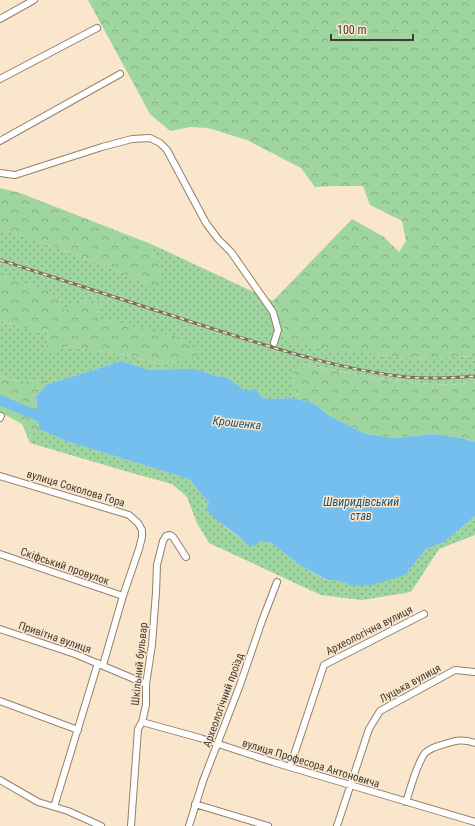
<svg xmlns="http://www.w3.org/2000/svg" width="475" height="826" viewBox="0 0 475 826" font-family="'Roboto Condensed',sans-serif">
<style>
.grass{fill:url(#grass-dots)}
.forest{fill:url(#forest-crowns)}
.water{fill:#75bfee}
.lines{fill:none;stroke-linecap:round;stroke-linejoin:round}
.river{stroke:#75bfee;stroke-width:10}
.street-casing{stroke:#92816a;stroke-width:8}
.street{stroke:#fff;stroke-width:6}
.rail-casing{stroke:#7a6f61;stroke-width:3}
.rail{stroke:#f9e6cd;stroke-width:1.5;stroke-dasharray:4.5;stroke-linecap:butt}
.labels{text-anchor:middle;stroke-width:3;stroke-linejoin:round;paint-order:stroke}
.street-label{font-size:11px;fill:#433c32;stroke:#f9e6cd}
.water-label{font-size:12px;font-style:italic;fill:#205778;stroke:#f9e6cd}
</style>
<defs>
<pattern id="grass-dots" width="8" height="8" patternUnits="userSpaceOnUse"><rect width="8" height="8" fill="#9fd59f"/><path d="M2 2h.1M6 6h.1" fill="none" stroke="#83ae82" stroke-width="1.8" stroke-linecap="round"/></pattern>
<pattern id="forest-crowns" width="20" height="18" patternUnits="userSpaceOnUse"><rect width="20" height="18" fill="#9fd59f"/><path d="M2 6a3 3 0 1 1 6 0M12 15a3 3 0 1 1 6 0" fill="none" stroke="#83ae82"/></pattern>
</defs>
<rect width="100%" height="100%" fill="#f9e6cd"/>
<!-- grass -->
<path class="grass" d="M0,228L55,247L106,266L152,286L164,273L153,254L151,244L273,301L284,324L283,340L372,354L414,359L475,356V382L450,385L416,383L385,379L359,375L302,364L294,390L301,400L293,398L268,399L246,391L226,377L215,376L197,369H176L150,370L121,361L46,385L44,379L21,382L0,376V321L40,332L48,329L46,354L70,346L104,352L126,355L157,364L178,361H192L143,329L99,319L102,302H81L66,311L56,296L0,275Z
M39,429L66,441L189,479L209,503L206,509C218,523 234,532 247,545L260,541L271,543L298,564L326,580L342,581L351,586L405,575L426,549L444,542L475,516V535L439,549L411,592L362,600L321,595L209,543L197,523L187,497L172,484L132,473L30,443L31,434Z"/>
<!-- forest -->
<path class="forest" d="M88,0H475V356L414,359L372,354L326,350L283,340L284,324L273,301L352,219L384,237L399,252L406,241L402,221L370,205L363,186H334L315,187L301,168L247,140L208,128L190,127L170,131L150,114Z
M0,188L20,193L151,244L153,254L164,273L160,287L152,286L106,266L55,247L0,228Z
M0,275L45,289L56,296L66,311C80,301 84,299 102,302L100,319L172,335L201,351L192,361H178L157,364L126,355L104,352L70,346L46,354L48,329L40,332L0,321Z
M301,364L359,375L385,379L416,383L450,385L475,382V442L461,438L434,434L392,438L366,434L330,416L313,403L301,400C291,385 287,377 301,364Z
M0,376L21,382L44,379L46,385L36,397L39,429L31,434L30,443L22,424L0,412Z"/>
<!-- water -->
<path class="water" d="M121,361L150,370L176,369H197L215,376L226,377L246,391L256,389L260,396L268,399L293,398L313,403L330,416L366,434L392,438L434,434L461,438L475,442V516L444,542L426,549L405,575L372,585L351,586L342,581L327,580L298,564L271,543L260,541L255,546L247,545L238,536L213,517L206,509L209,503L189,479L66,441L39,429L36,397L46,385Z"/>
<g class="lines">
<!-- river -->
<path class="river" d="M0,400L38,416L51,417"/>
<defs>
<path id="street" d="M0,19L34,0
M0,79L97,28
M0,141L120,74
M0,173L15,175L102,147L132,139L150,138L160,143L167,150L206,223L218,239L231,252L273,312L278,330L274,343
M0,418L1,416
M0,476L129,515L138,523L142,530V537L139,549L123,596L103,665
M0,554L123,596
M0,629L75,654L146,684
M0,701L78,730
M142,722L200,738L273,762L475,822
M290,767L324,665L424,614
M0,780L38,802L68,811L101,826
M406,802C410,790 417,763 425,753C430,748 438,746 445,744C457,740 463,739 475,743
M195,804L268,826
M54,807L98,663
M131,826L138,729L142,722L146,705V684L152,645L156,592L157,565L163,541L166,536L170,535L173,537L186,557
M189,826L203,781L240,685L262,621L277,582
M337,826L369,729L380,711L455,670L475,672"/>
</defs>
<!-- street casing -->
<use href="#street" class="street-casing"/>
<!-- street -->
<use href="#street" class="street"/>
<defs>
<path id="rail" d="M0,260C67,282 134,303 201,325C268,346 335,369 406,377C428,379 452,378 475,376"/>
</defs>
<!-- rail casing -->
<use href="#rail" class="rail-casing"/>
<!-- rail -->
<use href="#rail" class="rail"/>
</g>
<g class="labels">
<!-- street labels -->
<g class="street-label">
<text transform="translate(76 488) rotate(17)" y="4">вулиця Соколова Гора</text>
<text transform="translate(65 566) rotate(19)" y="4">Скіфський провулок</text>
<text transform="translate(369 630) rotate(-27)" y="4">Археологічна вулиця</text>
<text transform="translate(55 637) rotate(19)" y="4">Привітна вулиця</text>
<text transform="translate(139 664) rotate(-84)" y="4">Шкільний бульвар</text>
<text transform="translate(410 683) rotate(-29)" y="4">Луцька вулиця</text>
<text transform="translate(223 700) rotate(-70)" y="4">Археологічний проїзд</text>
<text transform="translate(311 763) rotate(17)" y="4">вулиця Професора Антоновича</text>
</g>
<!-- water labels -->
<g class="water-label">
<text transform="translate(237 423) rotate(6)" y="4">Крошенка</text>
<text x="361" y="506">Швиридівський<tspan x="361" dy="14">став</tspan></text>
</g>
</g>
<!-- scale -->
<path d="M331 34v6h82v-6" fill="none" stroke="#433c32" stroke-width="2"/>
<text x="337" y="34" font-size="12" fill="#433c32" stroke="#f9e6cd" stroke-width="3" paint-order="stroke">100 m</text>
</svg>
